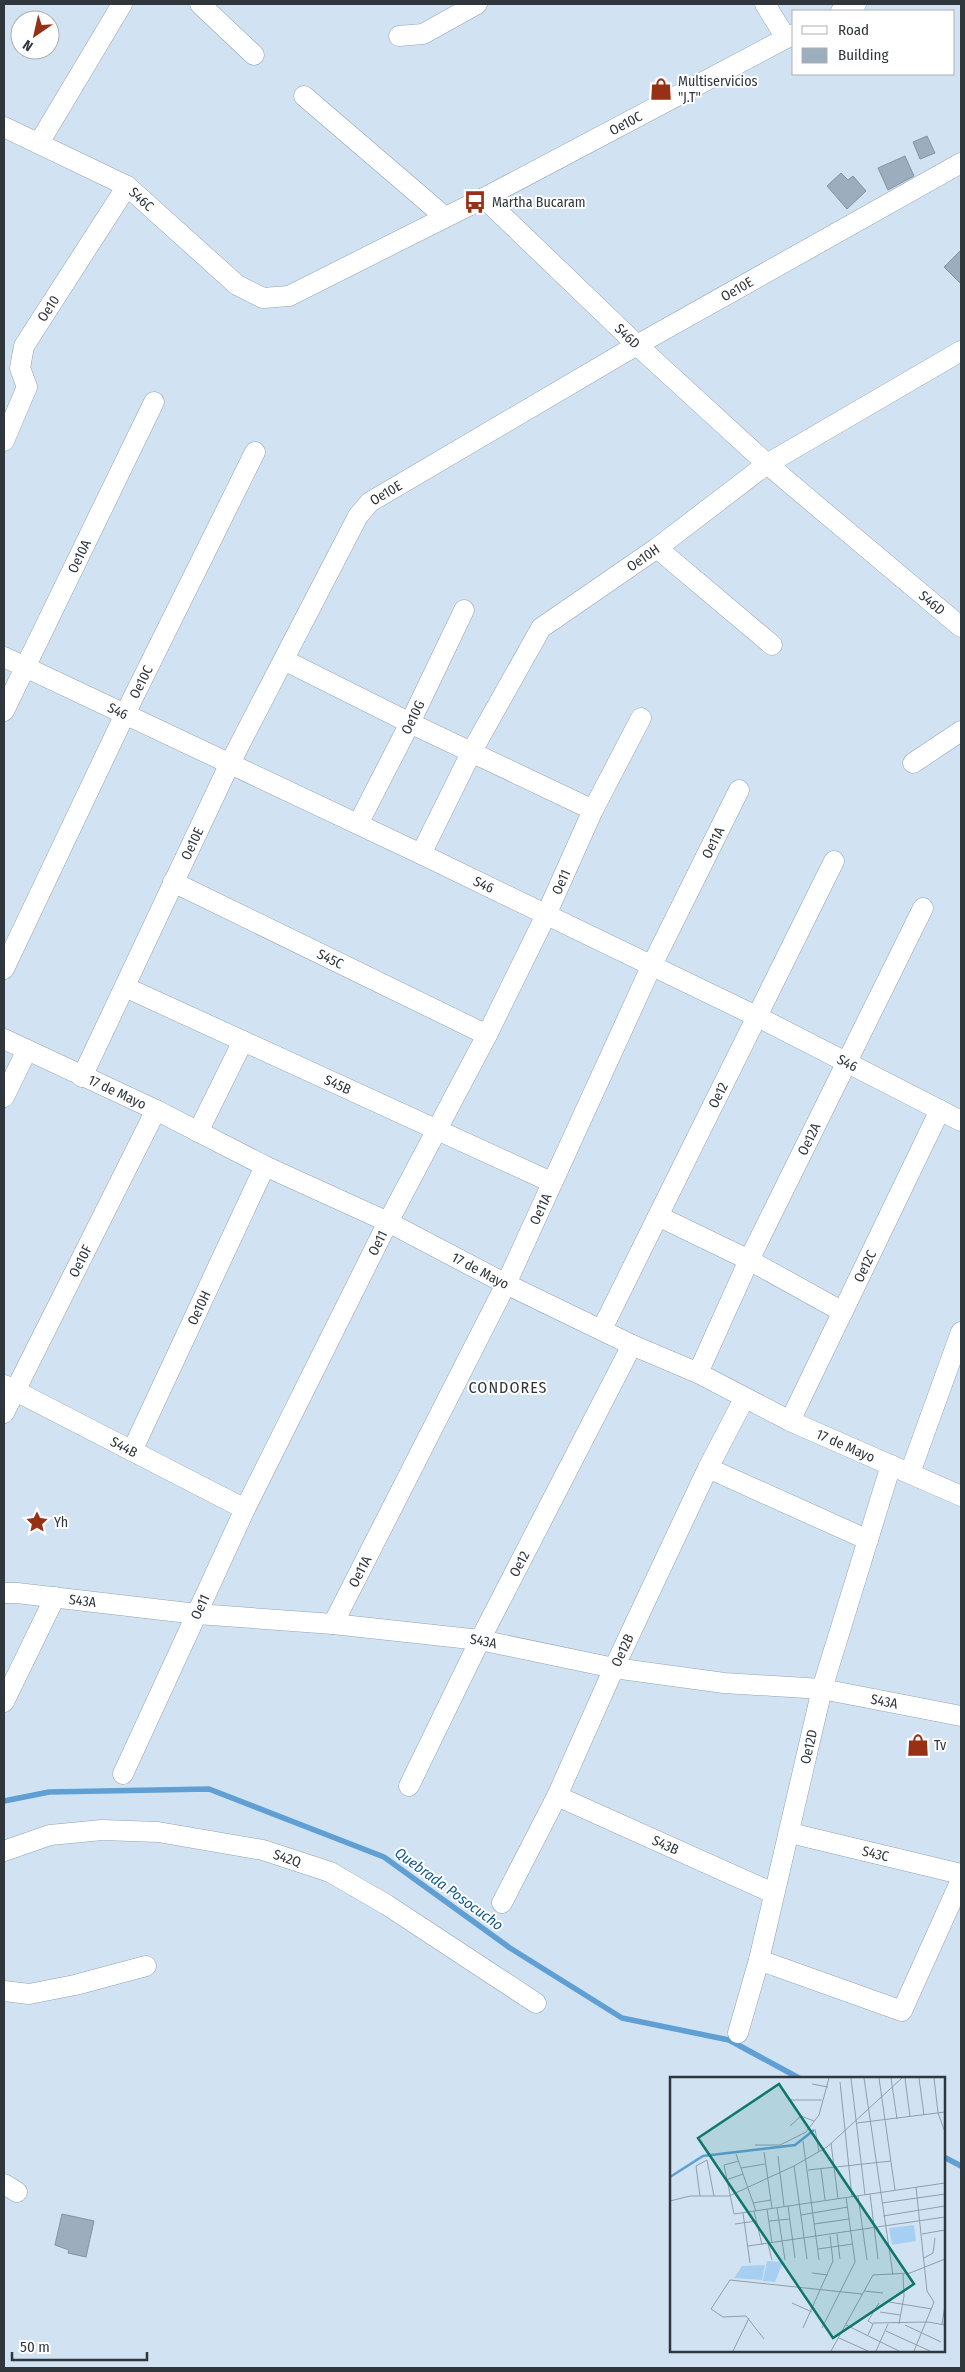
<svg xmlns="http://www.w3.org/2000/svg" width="965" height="2372" viewBox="0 0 965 2372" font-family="'Fira Sans Condensed',sans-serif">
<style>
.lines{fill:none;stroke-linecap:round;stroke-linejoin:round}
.stream{stroke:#5f9fd3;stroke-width:5.5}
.building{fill:#9cadbd;stroke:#8293a2}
.street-casing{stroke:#92a3b2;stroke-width:21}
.street{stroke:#fff;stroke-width:20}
.labels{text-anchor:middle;stroke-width:4;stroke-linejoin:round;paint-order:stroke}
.poi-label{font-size:14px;fill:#2f363c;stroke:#fff;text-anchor:start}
.street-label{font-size:14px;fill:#2f363c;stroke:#fff}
.water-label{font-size:15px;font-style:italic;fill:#125b8d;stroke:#fff}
.quarter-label{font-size:16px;letter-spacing:1px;fill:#2f363c;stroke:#fff}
.inset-river{fill:none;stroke:#5f9fd3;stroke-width:2.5}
.inset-road{fill:none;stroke:#909eaa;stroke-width:1}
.view{fill:#0f766e;fill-opacity:0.15;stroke:#0f766e;stroke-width:2.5}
.inset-edge{fill:none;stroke:#2f363c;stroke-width:2.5}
</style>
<rect width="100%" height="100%" fill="#d1e3f3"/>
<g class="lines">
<!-- stream -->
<path class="stream" d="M4,1801L49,1792L209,1789L384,1857L510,1948L622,2018L729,2040L799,2078
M944,2157L961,2166"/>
</g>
<!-- building -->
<path class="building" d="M927,136L935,153L920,159L913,142Z
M905,156L914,176L888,190L878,168Z
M841,173L848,180L853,176L866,191L847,209L827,186Z
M961,250V284L944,267Z
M62,2214L94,2221L86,2257L68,2253L69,2250L55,2245Z"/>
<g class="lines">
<defs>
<g id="street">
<path d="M200,4L254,55"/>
<path d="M765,4L786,38"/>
<path d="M841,11L856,4"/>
<path d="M399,36L423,34L477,4"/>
<path d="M304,96L445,217"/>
<path id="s1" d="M4,127L127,186L237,285L263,298L289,296L484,198L794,34"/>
<path d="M39,143L122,4"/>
<path id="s2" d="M484,198L637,345L767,464L961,627"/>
<path id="s3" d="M4,441L27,387L20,368L24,346L127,186"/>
<path d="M657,548L772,645"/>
<path id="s4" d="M4,657L421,854L756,1016L961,1121"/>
<path d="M284,660L410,723L593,810"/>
<path id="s5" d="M4,711L154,402"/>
<path d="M913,763L961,731"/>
<path id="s6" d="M358,824L410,723L464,610"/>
<path id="s7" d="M421,854L472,751L541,628L657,548L767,464L961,351"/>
<path id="s8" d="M173,882L487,1035"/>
<path id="s9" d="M4,969L126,712L255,452"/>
<path id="s10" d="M125,987L551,1182"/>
<path id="s11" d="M4,1039L156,1110L265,1166L388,1222L506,1284L632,1345L698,1373L790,1421L961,1496"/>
<path id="s12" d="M82,1077L230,763L358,516L370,502L637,345L961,163"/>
<path d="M4,1097L27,1050"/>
<path d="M198,1132L243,1041"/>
<path d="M658,1216L749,1260L843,1312"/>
<path id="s13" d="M602,1329L834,861"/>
<path id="s14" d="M698,1373L749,1260L923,908"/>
<path id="s15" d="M4,1385L245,1509"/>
<path id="s16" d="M4,1413L156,1110"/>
<path id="s17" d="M790,1421L940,1110"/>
<path id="s18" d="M132,1451L265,1166"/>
<path d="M708,1468L868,1540"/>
<path d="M910,1473L961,1332"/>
<path id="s19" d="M4,1593H17L197,1614L333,1624L480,1640L614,1668L724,1683L822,1689L961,1716"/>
<path id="s20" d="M333,1624L506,1284L651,967L739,790"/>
<path d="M4,1702L55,1597"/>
<path id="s21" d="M123,1774L245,1509L388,1222L487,1035L546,915L593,810L641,718"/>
<path id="s22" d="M409,1786L480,1640L632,1345"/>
<path id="s23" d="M557,1796L773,1893"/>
<path id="s24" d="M790,1833L961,1874"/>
<path id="s25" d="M4,1851L50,1835L102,1830L158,1832L263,1850L330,1872L387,1905L536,2003"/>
<path id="s26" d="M502,1903L557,1796L614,1668L708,1468L744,1399"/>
<path d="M759,1960L902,2011L961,1880"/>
<path d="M4,1991L29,1994L75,1985L146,1966"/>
<path id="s27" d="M738,2033L759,1960L822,1689L891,1465"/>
<path d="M4,2184L17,2192"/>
</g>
</defs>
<!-- street casing -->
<use href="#street" class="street-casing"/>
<!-- street -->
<use href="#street" class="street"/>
</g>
<!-- icons -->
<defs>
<symbol id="shop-bare" viewBox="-9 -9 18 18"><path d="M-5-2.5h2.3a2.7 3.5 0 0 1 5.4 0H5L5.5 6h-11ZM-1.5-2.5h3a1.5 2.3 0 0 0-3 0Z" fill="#983015" stroke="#fff" stroke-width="2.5" paint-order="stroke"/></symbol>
<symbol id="bus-bare" viewBox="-9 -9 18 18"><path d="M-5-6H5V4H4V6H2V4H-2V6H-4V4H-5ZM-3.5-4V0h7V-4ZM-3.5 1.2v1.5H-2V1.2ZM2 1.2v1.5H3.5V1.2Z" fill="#983015" stroke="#fff" stroke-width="2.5" paint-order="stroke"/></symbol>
<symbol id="sight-bare" viewBox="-9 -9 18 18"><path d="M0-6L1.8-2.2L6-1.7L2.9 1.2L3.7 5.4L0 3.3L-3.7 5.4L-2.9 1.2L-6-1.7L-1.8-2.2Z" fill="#983015" stroke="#fff" stroke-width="2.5" paint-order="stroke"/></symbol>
</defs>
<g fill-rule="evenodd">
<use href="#shop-bare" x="645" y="73" width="32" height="32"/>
<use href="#bus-bare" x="459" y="186" width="32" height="32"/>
<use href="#sight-bare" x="21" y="1506" width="32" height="32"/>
<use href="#shop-bare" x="902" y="1729" width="32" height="32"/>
</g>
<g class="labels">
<!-- poi labels -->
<g class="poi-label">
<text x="678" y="86">Multiservicios<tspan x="678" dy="16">"J.T"</tspan></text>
<text x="492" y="207">Martha Bucaram</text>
<text x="54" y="1527">Yh</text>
<text x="934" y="1750">Tv</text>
</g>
<!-- street labels -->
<g class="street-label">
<text dy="5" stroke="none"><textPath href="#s1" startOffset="718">Oe10C</textPath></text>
<text dy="5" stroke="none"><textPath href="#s1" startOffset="156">S46C</textPath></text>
<text dy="5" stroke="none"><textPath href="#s12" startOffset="1068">Oe10E</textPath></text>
<text dy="5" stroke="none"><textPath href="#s3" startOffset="146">Oe10</textPath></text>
<text dy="5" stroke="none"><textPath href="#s2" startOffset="199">S46D</textPath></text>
<text dy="5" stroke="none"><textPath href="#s12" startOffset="662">Oe10E</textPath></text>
<text dy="5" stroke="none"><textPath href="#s5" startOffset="172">Oe10A</textPath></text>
<text dy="5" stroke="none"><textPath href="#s7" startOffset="380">Oe10H</textPath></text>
<text dy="5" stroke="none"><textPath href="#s2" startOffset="604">S46D</textPath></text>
<text dy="5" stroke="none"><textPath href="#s9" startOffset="318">Oe10C</textPath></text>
<text dy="5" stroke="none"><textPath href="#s4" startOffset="126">S46</textPath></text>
<text dy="5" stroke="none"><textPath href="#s6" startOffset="120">Oe10G</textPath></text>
<text dy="5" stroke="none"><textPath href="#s20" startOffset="869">Oe11A</textPath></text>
<text dy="5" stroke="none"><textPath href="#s12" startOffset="258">Oe10E</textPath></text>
<text dy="5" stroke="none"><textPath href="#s21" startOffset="994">Oe11</textPath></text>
<text dy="5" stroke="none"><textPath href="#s4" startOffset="531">S46</textPath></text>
<text dy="5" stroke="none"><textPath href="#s8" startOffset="175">S45C</textPath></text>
<text dy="5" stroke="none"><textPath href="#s4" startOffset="936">S46</textPath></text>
<text dy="5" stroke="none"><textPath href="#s10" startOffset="234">S45B</textPath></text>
<text dy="5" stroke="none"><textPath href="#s11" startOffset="125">17 de Mayo</textPath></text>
<text dy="5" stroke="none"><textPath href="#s13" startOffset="261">Oe12</textPath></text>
<text dy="5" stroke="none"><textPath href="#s14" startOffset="259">Oe12A</textPath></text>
<text dy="5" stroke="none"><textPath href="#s20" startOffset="464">Oe11A</textPath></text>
<text dy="5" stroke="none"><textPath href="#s21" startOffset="589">Oe11</textPath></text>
<text dy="5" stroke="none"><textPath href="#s16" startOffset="170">Oe10F</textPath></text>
<text dy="5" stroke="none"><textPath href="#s17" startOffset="172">Oe12C</textPath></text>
<text dy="5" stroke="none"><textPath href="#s11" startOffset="530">17 de Mayo</textPath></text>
<text dy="5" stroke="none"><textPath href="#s18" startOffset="158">Oe10H</textPath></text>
<text dy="5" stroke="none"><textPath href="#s11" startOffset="935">17 de Mayo</textPath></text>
<text dy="5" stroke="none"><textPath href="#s15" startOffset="135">S44B</textPath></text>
<text dy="5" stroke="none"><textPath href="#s22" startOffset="248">Oe12</textPath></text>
<text dy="5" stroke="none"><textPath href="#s20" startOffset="59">Oe11A</textPath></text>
<text dy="5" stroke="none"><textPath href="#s19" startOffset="79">S43A</textPath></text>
<text dy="5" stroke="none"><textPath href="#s21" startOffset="184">Oe11</textPath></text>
<text dy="5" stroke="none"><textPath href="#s19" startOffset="482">S43A</textPath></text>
<text dy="5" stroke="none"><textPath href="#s26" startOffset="280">Oe12B</textPath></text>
<text dy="5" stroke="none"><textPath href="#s19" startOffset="888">S43A</textPath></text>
<text dy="5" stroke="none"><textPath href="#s27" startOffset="295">Oe12D</textPath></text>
<text dy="5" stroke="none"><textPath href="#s23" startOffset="119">S43B</textPath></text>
<text dy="5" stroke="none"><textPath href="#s24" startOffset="88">S43C</textPath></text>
<text dy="5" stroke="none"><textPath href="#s25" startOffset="289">S42Q</textPath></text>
</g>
<!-- water labels -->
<g class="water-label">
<text transform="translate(449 1889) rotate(36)" y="5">Quebrada Posocucho</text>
</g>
<!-- quarter labels -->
<g class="quarter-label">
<text x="508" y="1393">CONDORES</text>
</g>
</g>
<!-- overview -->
<g transform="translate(670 2077)">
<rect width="275" height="275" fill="#d1e3f3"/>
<path d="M244,148L246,164L222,168L219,151ZM97,184L113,185L105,205L93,204ZM95,188L92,203L64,201L72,189Z" fill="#a7cff2"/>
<path class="inset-river" d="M0,100L33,79L125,68L144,53"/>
<path class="inset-road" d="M181,1L195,118M194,1L223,198M209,1L225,113M221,1L227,42M235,1L240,40M249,1L254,38M264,1L268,36L275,55M170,5L182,120M142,7L158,10M118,23H152M187,46L275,35M120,49L131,39L144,44M145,52L149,75M133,64L149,183M161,66L168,122M85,68H110L136,55L149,38L159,1M94,75L102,131M66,77L86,134M108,79L114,129M69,84L54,88L64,137L275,106M124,89L137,182M71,91L95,87M151,92L155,123M138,93L221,84M56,103L73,97M200,117L208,182M30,119L26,89L37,83L44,119M188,119L197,183M0,124L20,119H59L124,89L157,70L232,1M83,126L101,123M212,126L275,117M118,129L125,181M107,131L115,183M97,132L102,166M84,134L92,168M73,136L80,186M131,138L178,130M213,139L275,129M99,144L120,142M65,147L86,144M144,147L179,142M167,157L170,182M252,157L275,153M98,167L102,183M78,169L275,140M148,172L183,167M254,181L263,176L265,161M142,196L158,198M194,214L213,216M219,225L262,232M122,226L142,235M210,235L230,238M203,246L258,245L275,248M229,247L234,219L233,197M272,247L275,228M176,248L229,274M235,248L271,265M133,251L163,184L160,159M152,251L185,185L176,120M216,254L260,274M198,258L203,247L198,244L209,226M169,261L198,274M94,262L76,239L53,240L41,232L60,203L192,217M63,274L79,241M161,274L203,198L240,196L275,182M206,274L218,247M244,274L264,225L257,214L246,110"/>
<path class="view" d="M109,7L244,207L163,261L28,61Z"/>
<rect width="275" height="275" class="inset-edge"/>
</g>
<!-- border -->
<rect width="965" height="2372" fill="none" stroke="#2f363c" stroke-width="10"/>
<!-- legend -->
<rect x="792" y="10" width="162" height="65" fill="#ffffff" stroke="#acafb1"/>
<rect x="802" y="26" width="25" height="8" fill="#ffffff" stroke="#acafb1"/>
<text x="838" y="35" font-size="15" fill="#2f363c">Road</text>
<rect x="802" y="48" width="25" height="15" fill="#9cadbd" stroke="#acafb1"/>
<text x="838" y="60" font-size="15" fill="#2f363c">Building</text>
<!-- north arrow -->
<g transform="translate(35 35) rotate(214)"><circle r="24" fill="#ffffff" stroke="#acafb1"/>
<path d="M0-4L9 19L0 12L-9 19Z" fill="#983015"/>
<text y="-8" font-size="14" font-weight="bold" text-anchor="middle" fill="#2f363c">N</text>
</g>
<!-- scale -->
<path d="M12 2352v8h135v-8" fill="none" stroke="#2f363c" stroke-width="2.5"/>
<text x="20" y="2352" font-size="15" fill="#2f363c" stroke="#ffffff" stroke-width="4" paint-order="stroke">50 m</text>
</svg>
